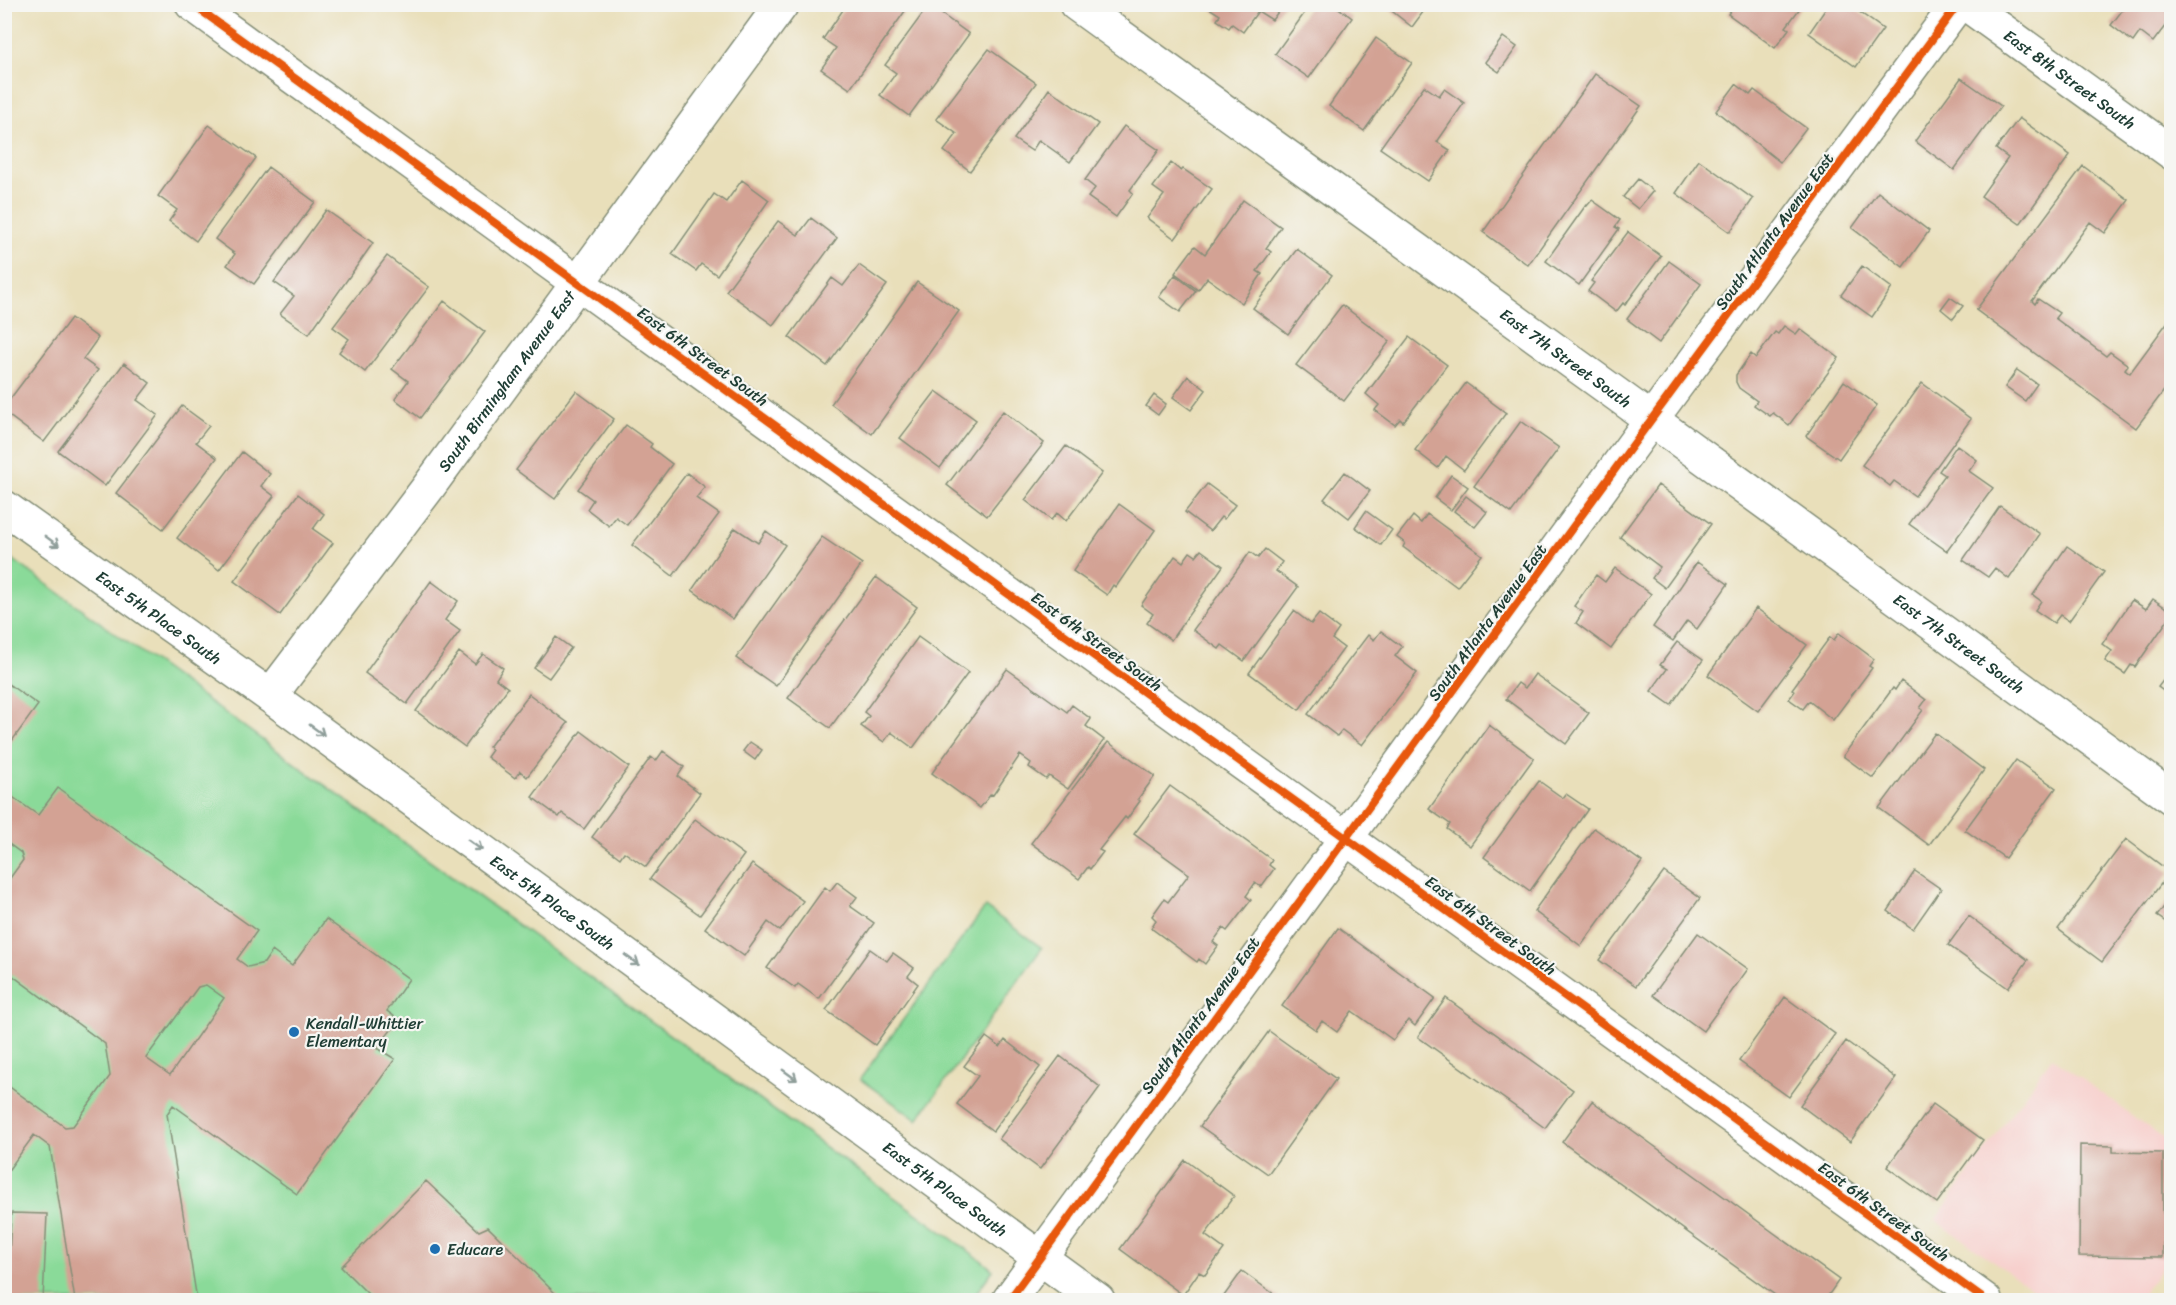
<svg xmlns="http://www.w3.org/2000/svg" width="2176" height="1305" viewBox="0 0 2176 1305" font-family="Sriracha,sans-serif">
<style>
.built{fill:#f7d0cd}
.green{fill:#8ada99;stroke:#548c66;stroke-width:1.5}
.building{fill:#d3a294;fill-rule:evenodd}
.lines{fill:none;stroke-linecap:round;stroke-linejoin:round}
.minor-casing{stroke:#848e77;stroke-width:36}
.tertiary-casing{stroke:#848e77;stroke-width:36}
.minor{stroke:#fff;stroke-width:33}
.tertiary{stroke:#fff;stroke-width:33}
.cycleway-casing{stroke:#f6f6f2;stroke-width:11}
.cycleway{stroke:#e8590c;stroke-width:8}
.oneway{stroke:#8f9e9a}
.poi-dot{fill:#1f6fb2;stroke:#f6f6f2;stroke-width:2}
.labels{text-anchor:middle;stroke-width:4.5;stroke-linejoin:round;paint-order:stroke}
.street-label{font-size:16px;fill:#1f3d34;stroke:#f6f6f2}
.poi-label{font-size:16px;fill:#1f3d34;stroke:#f6f6f2;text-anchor:start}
</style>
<rect width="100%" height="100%" fill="#f6f6f2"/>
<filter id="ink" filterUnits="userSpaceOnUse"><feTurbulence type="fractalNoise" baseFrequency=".0167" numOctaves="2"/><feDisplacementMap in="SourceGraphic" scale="12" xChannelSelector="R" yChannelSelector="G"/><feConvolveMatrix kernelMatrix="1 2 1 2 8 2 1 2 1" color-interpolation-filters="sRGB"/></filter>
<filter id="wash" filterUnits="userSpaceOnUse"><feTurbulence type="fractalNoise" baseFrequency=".008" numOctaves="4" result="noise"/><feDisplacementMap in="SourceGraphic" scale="24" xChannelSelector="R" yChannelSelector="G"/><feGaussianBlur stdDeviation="1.35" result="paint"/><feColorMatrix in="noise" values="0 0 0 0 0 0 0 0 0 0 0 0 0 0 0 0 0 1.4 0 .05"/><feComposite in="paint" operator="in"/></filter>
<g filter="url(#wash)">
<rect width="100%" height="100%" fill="#e9dfba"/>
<!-- built -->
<path class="built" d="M2052,1057L2171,1144V1255L2139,1300H2048L1935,1220Z"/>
<!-- green -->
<path class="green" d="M4,553L981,1260L993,1270L971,1300H5Z
M985,907L1042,948L917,1120L860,1079Z"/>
<g id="blocks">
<!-- building -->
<path class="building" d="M847,4H910L850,89L821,69L836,48L823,39Z
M1211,4H1284L1272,20L1258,11L1243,32L1232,24L1229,28L1217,20L1220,15L1209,8Z
M1311,4H1333L1352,18L1309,78L1275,54Z
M1383,4H1429L1412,27Z
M1735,4H1803L1786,27L1789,29L1775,48L1728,14Z
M1829,4H1848L1883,29L1856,67L1809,33Z
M2127,4H2172V17L2153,42L2140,32L2133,42L2111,25Z
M929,5L969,34L909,116L880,95L896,73L885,65Z
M1503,37L1517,47L1499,72L1485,62Z
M1376,38L1412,63L1364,131L1329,106Z
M989,49L1036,83L970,171L944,151L957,134L936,119Z
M1595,74L1641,106L1528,265L1483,232Z
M1961,78L2001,106L1954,170L1915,141Z
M1736,84L1750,95L1754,90L1806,128L1780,162L1716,111Z
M1424,86L1439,96L1444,89L1464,103L1437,142L1450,150L1428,181L1380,148Z
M1049,89L1098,124L1070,162L1039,140L1032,151L1014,139Z
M2019,118L2070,155L2020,224L1981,196L2008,158L1996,149Z
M209,125L256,158L196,241L169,221L177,210L158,196Z
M1124,126L1159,150L1130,190L1133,193L1116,217L1088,197L1095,188L1085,180Z
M1699,160L1753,199L1730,232L1676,193Z
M1171,163L1181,171L1183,169L1212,189L1175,239L1147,218L1164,195L1153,187Z
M2083,166L2129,200L2105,233L2090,222L2032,301L2035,304L2038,299L2059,313L2055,318L2106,356L2110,352L2128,365L2125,369L2130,373L2172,316V380L2136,428L1976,310Z
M268,167L315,202L254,284L227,265L235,254L215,239Z
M1638,179L1653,191L1638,209L1623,197Z
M742,180L769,200L717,275L701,264L696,271L672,254L714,194L726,202Z
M1878,192L1929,231L1903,267L1852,228Z
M1243,200L1281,227L1266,248L1271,252L1257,271L1262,274L1242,303L1207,278L1198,290L1175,273L1195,246L1205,254Z
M1592,200L1620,220L1615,227L1619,229L1579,285L1546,261L1586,205L1587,206Z
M326,210L373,243L309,334L280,314L294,296L274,282Z
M811,218L837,238L773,325L726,291L778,221L798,235Z
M1628,232L1661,256L1625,305L1623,303L1616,312L1588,291L1594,283L1591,281Z
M1297,249L1332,275L1288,334L1253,308Z
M387,256L429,287L365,372L339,352L349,339L333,327Z
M1669,261L1701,284L1659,343L1627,319Z
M859,265L887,285L827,366L789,337L832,278L843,286Z
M1862,266L1892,288L1872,317L1841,295Z
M1175,275L1196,291L1180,312L1159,297Z
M917,282L959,311L872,434L831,404Z
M1950,297L1963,306L1953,319L1941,309Z
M444,301L485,332L420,418L395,399L408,381L392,369Z
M1342,305L1390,341L1344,401L1296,365Z
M71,318L98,338L83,359L98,370L44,442L4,412V407Z
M1784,326L1796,334L1800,329L1839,358L1789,425L1773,413L1770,416L1754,405L1757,401L1739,388L1736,382V375L1751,354L1756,358L1775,332L1778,334Z
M1409,337L1447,365L1403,422L1400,419L1395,425L1375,410L1379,405L1366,394Z
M124,363L150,383L137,400L158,415L105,486L58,451Z
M2017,370L2037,384L2025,401L2005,387Z
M1188,376L1206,390L1191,410L1173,397Z
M1844,381L1877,405L1839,459L1806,436Z
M1466,383L1506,413L1464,470L1446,456L1438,468L1415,450Z
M1922,383L1971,419L1915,496L1894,481L1890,486L1862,465Z
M576,391L614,419L555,499L516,470Z
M936,391L976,420L940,468L900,438Z
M1154,395L1166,404L1158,415L1146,406Z
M182,406L209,426L196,442L217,458L163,529L116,493Z
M1003,411L1044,443L987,516L947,485Z
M1521,421L1559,448L1511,513L1474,486Z
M626,425L652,444L650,447L672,464L627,525L616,517L609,526L587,509L593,500L578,489Z
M1957,445L1977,460L1969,471L1993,488L1947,551L1909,524L1945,475L1939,471Z
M1066,446L1102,473L1066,521L1057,513L1051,520L1025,500Z
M242,452L270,474L261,486L274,496L219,570L177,538Z
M1345,472L1370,491L1349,518L1324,499Z
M687,473L705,487L696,498L719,514L673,576L632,545Z
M1451,475L1468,487L1451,510L1435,498Z
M1207,484L1235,505L1224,519L1221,517L1210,531L1185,512Z
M1658,485L1711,524L1665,588L1652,578L1660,567L1620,537Z
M298,494L324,514L313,529L333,543L280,615L234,581Z
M1466,496L1487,512L1475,527L1454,511Z
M1119,504L1155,530L1116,587L1113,585L1107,595L1073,571Z
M2000,506L2040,534L2009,579L1995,568L1988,577L1963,560Z
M1366,511L1392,530L1381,545L1355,527Z
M1427,514L1482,555L1457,587L1403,547L1405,543L1397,537L1413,516L1421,523Z
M735,528L758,543L766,531L785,545L733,619L692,590Z
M822,537L862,564L776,686L736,658Z
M2067,546L2104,572L2069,621L2060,615L2054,623L2035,610L2041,601L2033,595Z
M1265,549L1282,562L1276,571L1298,587L1244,661L1222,645L1219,649L1193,630L1250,552L1258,558Z
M1201,550L1223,566L1171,640L1147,623L1153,614L1141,605L1175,556L1183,562L1190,552L1196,556Z
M1697,562L1728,584L1697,629L1687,621L1673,641L1653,627Z
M1615,568L1651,594L1611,649L1576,623L1583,612L1574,606L1596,575L1605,582Z
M876,577L917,607L830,728L788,698Z
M431,581L458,601L445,620L460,631L407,704L365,673Z
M2153,599L2172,612V614L2135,667L2131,665L2125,674L2105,661L2112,651L2102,644L2132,600L2146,609Z
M1756,608L1807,645L1758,711L1708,675Z
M1294,611L1311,624L1319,614L1339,629L1332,639L1344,648L1299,710L1249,673Z
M1381,631L1402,647L1395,656L1417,673L1362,745L1342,730L1337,736L1308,714L1368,635L1374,640Z
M1839,633L1874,659L1869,666L1872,668L1833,720L1809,701L1803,709L1789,699L1795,691L1792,689L1830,637L1834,640Z
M556,637L571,648L549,678L534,668Z
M918,637L968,673L913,748L891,732L884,742L861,726L869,716L864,712Z
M1677,642L1703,660L1671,705L1651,691L1667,669L1660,665Z
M459,652L475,664L483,654L503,668L496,679L508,688L465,747L416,711Z
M1007,669L1067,712L1072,705L1091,719L1086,726L1104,740L1068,789L1049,776L1046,779L1029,767L1031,763L1020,755L993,795L991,794L980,808L932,773Z
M2172,669V697L2158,687Z
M1535,674L1589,713L1566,744L1506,699L1518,683L1525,688Z
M4,681L38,705L4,752Z
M1901,681L1926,700L1920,708L1923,710L1873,778L1843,756L1893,688L1895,690Z
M529,694L568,723L527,777L520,771L515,778L487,757L492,750L489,747Z
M1489,725L1534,758L1470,846L1447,829L1450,824L1429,809Z
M581,731L629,767L584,829L562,813L559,817L532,797Z
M1935,733L1984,770L1929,845L1879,808Z
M750,742L762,750L755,760L743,751Z
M1108,742L1155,776L1138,799L1140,801L1127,819L1125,817L1099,850L1103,852L1090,869L1088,867L1079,879L1031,843Z
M663,751L684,767L678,776L700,793L646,867L624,852L620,858L592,837L651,757L656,761Z
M2016,760L2056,788L2005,858L1965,830Z
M1539,781L1563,798L1566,794L1588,809L1530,891L1484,857Z
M1170,786L1272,860L1269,865L1274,869L1261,887L1255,883L1246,896L1251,900L1227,931L1223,928L1213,942L1218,946L1205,964L1199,959L1197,962L1151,928L1156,920L1152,916L1164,899L1168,902L1189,874L1134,834Z
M58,788L257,931L237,959L248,967L264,963L272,951L292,966L326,919L409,979L387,1011L399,1020L377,1048L395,1059L297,1194L173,1105L167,1114L197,1300H75L50,1147L34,1135L4,1176V1083L65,1127L73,1126L110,1076L105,1044L5,970V885L23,860L21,853L6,842L4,843V791L38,815ZM206,985L224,998L170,1075L146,1058L198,987Z
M695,819L744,855L700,915L650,879Z
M1594,828L1642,862L1581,946L1534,911Z
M2126,839L2170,872L2102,962L2058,929Z
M752,864L803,901L780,931L768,922L744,956L705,928Z
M1915,871L1941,889L1913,929L1888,911Z
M1664,872L1700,898L1636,986L1599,960Z
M837,882L857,897L850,906L874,923L819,999L798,984L795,988L767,968L825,887L830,891Z
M2172,896V926L2157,916Z
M1969,916L2028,960L2008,988L1948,945Z
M1338,928L1435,998L1415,1026L1408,1020L1393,1040L1352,1011L1337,1032L1322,1021L1316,1030L1282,1006Z
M1698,933L1748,969L1703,1031L1653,995Z
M870,949L887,961L893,953L914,968L908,976L918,984L875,1045L826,1010Z
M1785,997L1835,1034L1789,1097L1739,1061Z
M1446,998L1573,1090L1545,1128L1418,1037Z
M1269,1031L1336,1079L1268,1174L1200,1126Z
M986,1037L1000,1047L1005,1040L1040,1067L993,1131L957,1104L978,1076L964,1066Z
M1846,1041L1896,1078L1850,1142L1800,1105Z
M1060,1056L1100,1087L1040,1169L999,1139Z
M1592,1101L1839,1280L1825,1300H1782L1562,1142Z
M1933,1104L1983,1140L1937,1203L1887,1167Z
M2080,1145L2113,1146V1152L2163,1153V1213L2172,1216V1240L2163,1243V1257L2079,1256Z
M1185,1160L1234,1196L1205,1235L1224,1249L1205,1275L1199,1272L1183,1295L1120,1249Z
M426,1181L479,1231L488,1227L558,1296L555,1300H374L341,1267Z
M11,1213L47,1214L43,1300H7Z
M1242,1271L1282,1300H1221Z"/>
</g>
</g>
<g filter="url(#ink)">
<use href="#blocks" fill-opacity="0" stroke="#848e77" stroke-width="1.5"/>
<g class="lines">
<defs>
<g id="minor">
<path id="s1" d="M1076,4L1619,396L2172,798"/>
<path id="s2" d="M1966,4L2172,153"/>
<path id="s3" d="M4,507L270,696L1098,1300"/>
<path id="s4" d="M270,696L427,489L782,4"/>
<path d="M1009,1300L1651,420L1958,4"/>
</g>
<path id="tertiary" d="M192,4L1985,1300"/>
</defs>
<!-- minor casing -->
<use href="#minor" class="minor-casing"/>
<!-- tertiary casing -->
<use href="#tertiary" class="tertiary-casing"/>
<!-- minor -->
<use href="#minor" class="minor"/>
<!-- tertiary -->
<use href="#tertiary" class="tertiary"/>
<defs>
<path id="cycleway" d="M192,4L1985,1300
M1009,1300L1651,420L1958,4"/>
</defs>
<!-- cycleway casing -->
<use href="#cycleway" class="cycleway-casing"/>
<!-- cycleway -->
<use href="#cycleway" class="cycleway"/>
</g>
<!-- one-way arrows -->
<defs><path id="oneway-shaft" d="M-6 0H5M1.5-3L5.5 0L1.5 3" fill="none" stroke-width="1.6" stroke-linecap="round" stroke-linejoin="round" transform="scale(1.5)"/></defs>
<g class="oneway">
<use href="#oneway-shaft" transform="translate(52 541) rotate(36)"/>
<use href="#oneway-shaft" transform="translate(317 730) rotate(36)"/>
<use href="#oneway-shaft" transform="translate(475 845) rotate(36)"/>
<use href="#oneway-shaft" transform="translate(632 960) rotate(36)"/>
<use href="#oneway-shaft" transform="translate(790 1075) rotate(36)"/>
</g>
</g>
<!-- markers -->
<g class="poi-dot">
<circle cx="294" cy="1032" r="6"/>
<circle cx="435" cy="1249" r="6"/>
</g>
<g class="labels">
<!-- street labels -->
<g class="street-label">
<text dy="6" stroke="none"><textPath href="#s2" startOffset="128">East 8th Street South</textPath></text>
<text transform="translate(1774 231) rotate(-54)" y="6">South Atlanta Avenue East</text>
<text transform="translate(703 356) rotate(36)" y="6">East 6th Street South</text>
<text dy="6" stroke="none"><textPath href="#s1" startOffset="604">East 7th Street South</textPath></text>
<text dy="6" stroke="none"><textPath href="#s4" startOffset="394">South Birmingham Avenue East</textPath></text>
<text dy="6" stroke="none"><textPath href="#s3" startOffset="190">East 5th Place South</textPath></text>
<text transform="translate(1487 622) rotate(-54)" y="6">South Atlanta Avenue East</text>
<text transform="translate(1097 641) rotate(36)" y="6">East 6th Street South</text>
<text dy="6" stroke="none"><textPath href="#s1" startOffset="1090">East 7th Street South</textPath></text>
<text dy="6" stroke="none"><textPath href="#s3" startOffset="676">East 5th Place South</textPath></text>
<text transform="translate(1491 925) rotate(36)" y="6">East 6th Street South</text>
<text transform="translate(1200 1015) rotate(-54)" y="6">South Atlanta Avenue East</text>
<text dy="6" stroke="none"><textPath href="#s3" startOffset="1162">East 5th Place South</textPath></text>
<text transform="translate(1884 1211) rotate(36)" y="6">East 6th Street South</text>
</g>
<!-- poi labels -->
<g class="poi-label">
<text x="306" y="1029">Kendall-Whittier<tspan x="306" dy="18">Elementary</tspan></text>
<text x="447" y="1255">Educare</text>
</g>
</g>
<!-- margin -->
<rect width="2176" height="1305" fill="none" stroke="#f6f6f2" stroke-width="24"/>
</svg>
